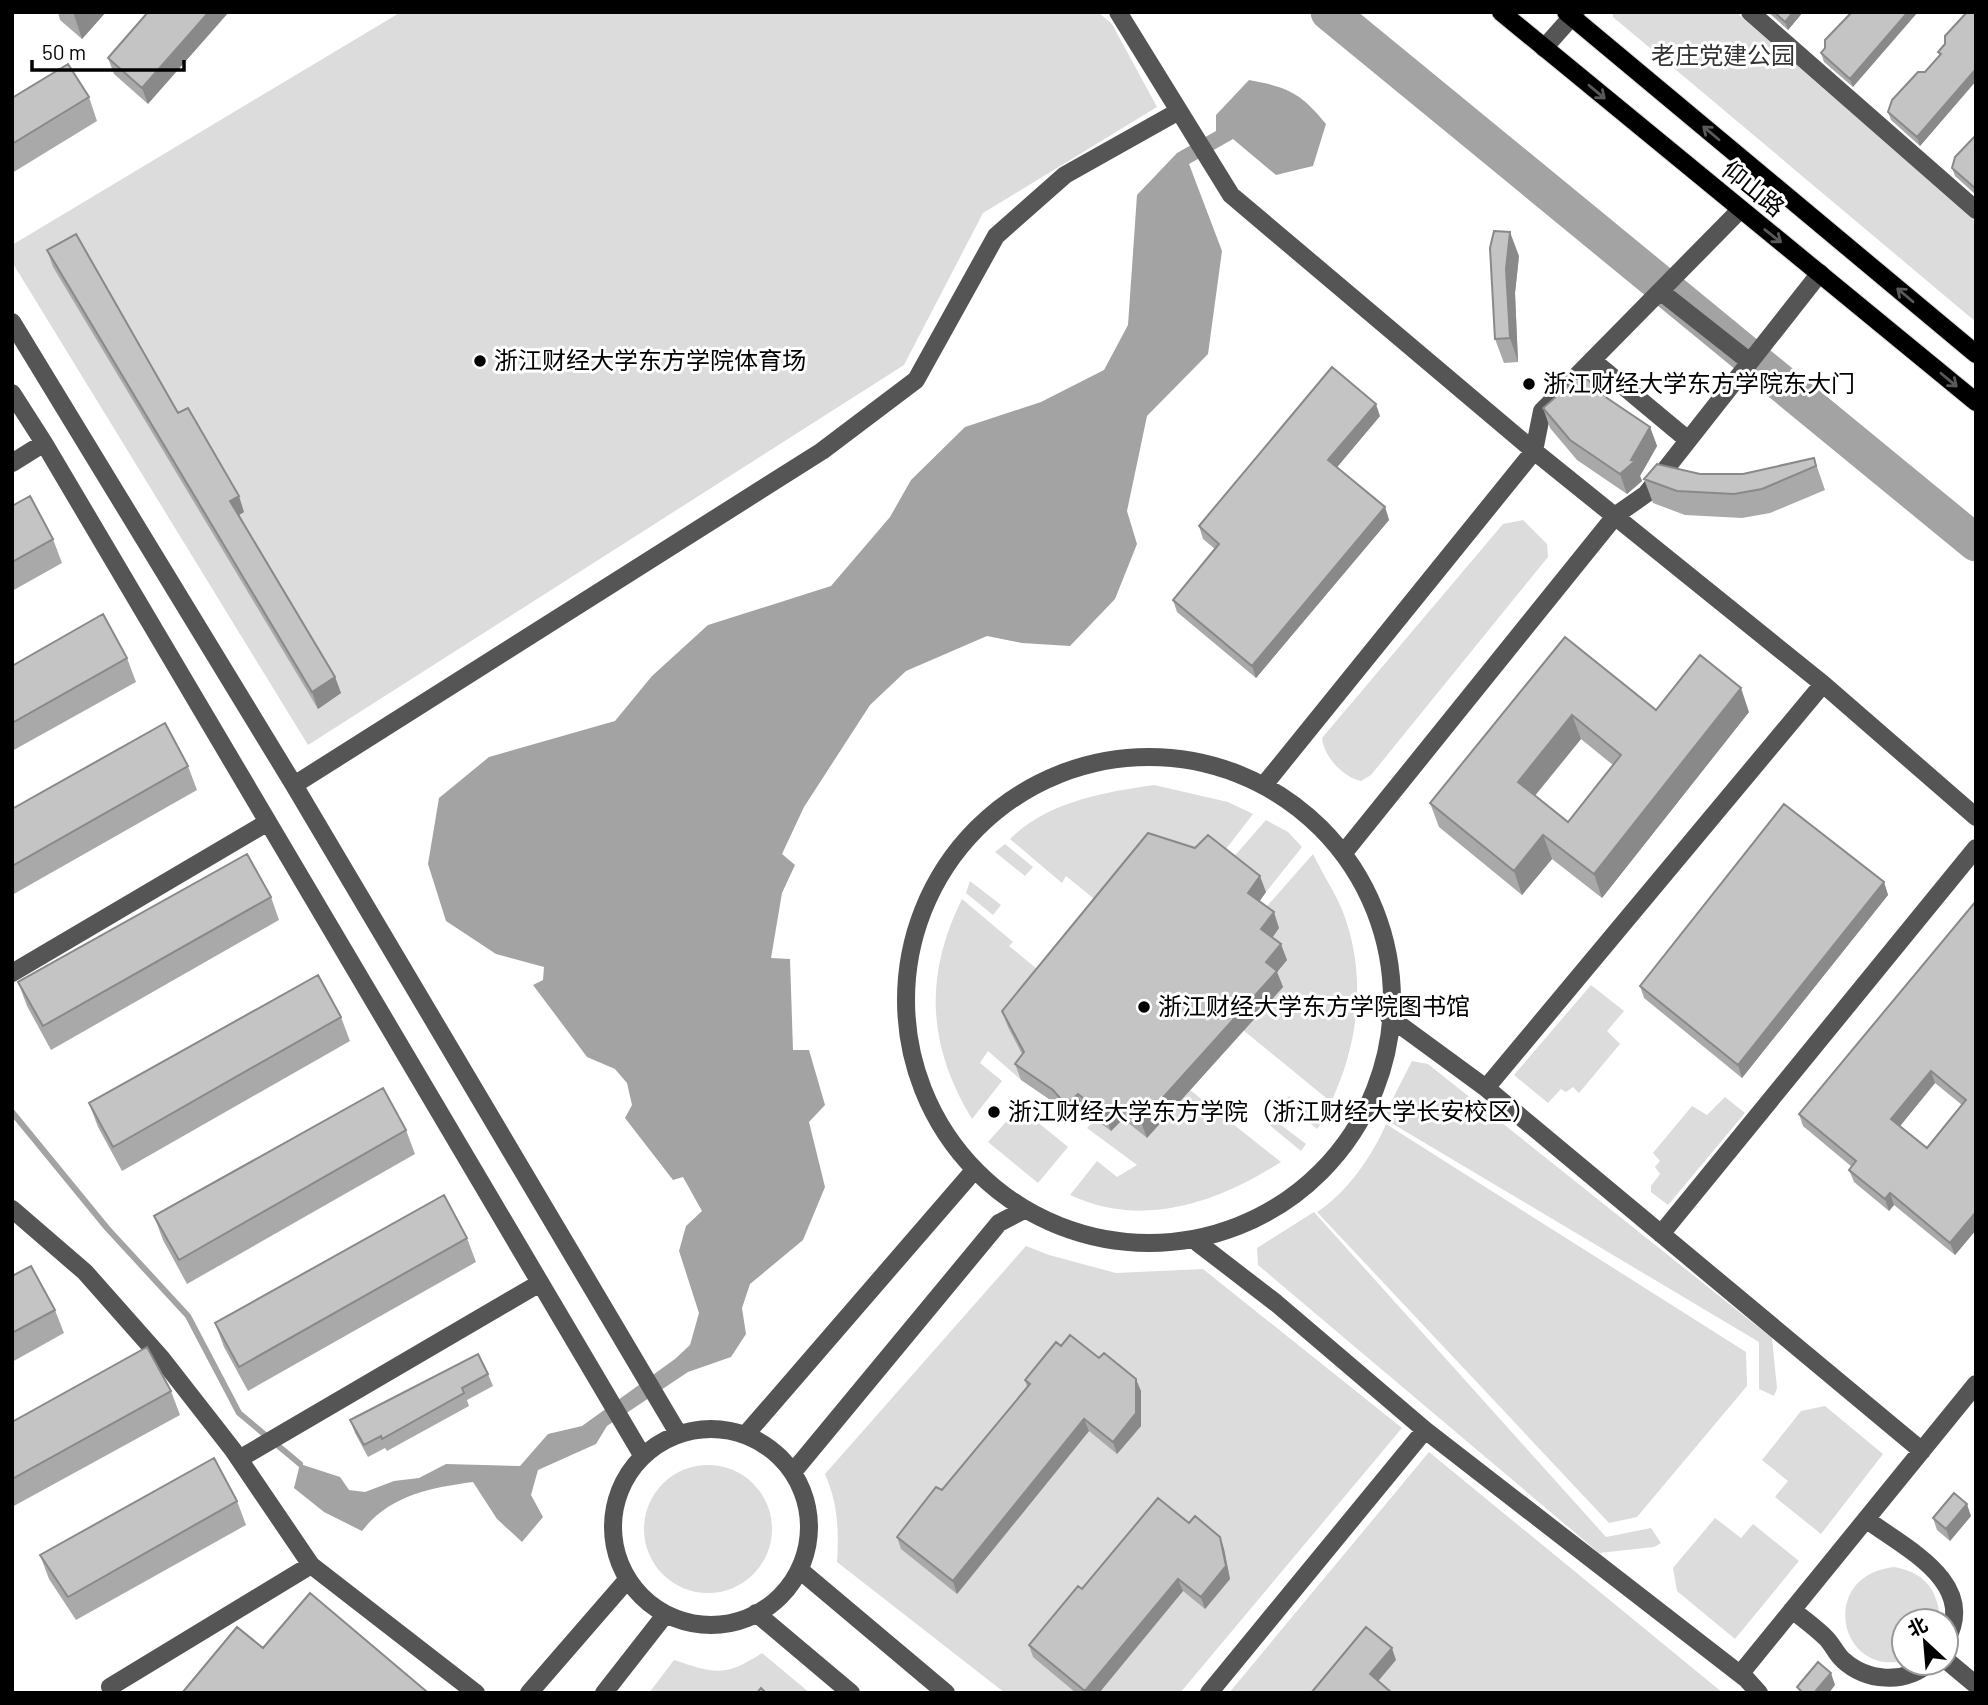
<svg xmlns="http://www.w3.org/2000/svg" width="1988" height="1705" viewBox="0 0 1988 1705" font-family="Barlow,'Noto Sans SC',sans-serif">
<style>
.green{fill:#dcdcdc}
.water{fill:#a3a3a3}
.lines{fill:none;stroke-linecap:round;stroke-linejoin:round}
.stream{stroke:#a3a3a3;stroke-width:6}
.river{stroke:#a3a3a3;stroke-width:37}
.major-casing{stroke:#dbdbdb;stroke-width:20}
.minor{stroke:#555;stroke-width:18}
.major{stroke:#000;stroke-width:18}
.wall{fill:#a9a9a9;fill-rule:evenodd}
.shaded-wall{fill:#898989}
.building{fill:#c4c4c4;stroke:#898989;stroke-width:2;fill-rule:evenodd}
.oneway{stroke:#595959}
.poi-dot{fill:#000;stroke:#fff;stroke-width:2.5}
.labels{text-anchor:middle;stroke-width:6;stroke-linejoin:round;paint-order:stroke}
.park-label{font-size:24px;fill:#333;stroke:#fff}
.street-label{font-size:24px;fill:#000;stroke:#fff}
.poi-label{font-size:24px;fill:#000;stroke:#fff;text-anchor:start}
</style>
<rect width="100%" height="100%" fill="#fff"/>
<!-- green -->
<path class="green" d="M401,12H1098L1112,24L1157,107L983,213L904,365L308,745L12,262V245Z
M1613,12H1736L1976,222V322L1613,17Z
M1523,520L1547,544L1548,557L1371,775L1361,781C1343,777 1324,757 1322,738L1503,524Z
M1154,785L1228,802L1253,814L1223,853L1231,860L1266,820L1288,832L1302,847L1266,892L1243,875L1104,907L1066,876L1062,883L1010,839C1047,802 1104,792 1154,785Z
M1005,844L1033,867L1025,876L995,852Z
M1313,854C1322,873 1335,892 1343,912C1367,975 1359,1043 1331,1102L1243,1030L1267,945L1260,914Z
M970,881L1001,905L993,915L966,893Z
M962,899L1013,942L1009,946L1047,977L1030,1068L1021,1080L988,1051L980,1063L1002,1081L972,1119C927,1045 924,976 962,899Z
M1591,985L1624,1011L1607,1031L1620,1044L1579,1093L1573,1087L1566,1092L1561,1089L1548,1103L1514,1075Z
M1412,1061L1428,1064L1772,1338L1777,1388L1774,1396L1759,1389V1342L1383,1118Z
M1190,1090L1281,1162C1217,1203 1143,1229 1070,1195L1097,1161L1117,1177L1137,1165L1087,1128L1097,1119H1123L1147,1138Z
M1289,1096L1322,1122L1317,1129L1285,1102Z
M1725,1097L1745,1113L1668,1205L1651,1192V1186L1660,1174L1655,1167L1660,1161L1653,1153L1692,1106L1707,1115Z
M1019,1107L1068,1147L1038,1183L988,1142Z
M1272,1118L1306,1144L1301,1151L1267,1123Z
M1386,1124L1746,1352L1747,1386L1637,1517L1609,1523L1317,1212C1346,1194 1373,1155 1386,1124Z
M1314,1212L1606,1537L1651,1528L1661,1543L1654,1547L1599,1553L1258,1265L1257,1248Z
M1026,1246L1049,1255L1116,1273L1203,1269L1402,1428L1180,1693H1005L837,1562C839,1530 838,1504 825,1474Z
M1825,1406L1883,1454L1821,1534L1775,1497L1788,1481L1762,1460L1801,1411Z
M1429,1452L1723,1693H1229Z
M644 1529a64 64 0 1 1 128 0a64 64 0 1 1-128 0Z
M1715,1518L1741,1538L1753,1524L1799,1561L1735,1639L1677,1591L1673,1568Z
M1894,1567C1923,1572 1937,1588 1940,1617L1939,1621H1904V1661C1837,1675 1819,1575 1894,1567Z
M762,1653L810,1693H649L674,1660C716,1674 725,1677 762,1653Z"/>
<!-- water -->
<path class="water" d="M1249,80C1288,87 1301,93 1326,124L1313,166L1276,175L1233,139L1189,164L1222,251L1208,354L1147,416L1127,511L1137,544L1115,599L1070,646L1022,643L987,636L906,671L870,705L804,807L782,854L795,865L782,893L771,958L790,959L793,1050H809L825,1105L809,1122L825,1187L803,1240L750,1284L742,1308L746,1334L731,1357L688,1372L607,1426L596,1444L538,1470L531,1495L543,1517L522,1542L497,1519L473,1482C430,1488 390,1495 362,1531L324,1512L294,1488L300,1464L340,1477L349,1490L365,1492L394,1481L419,1478L446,1464L520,1466L548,1434L582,1426L675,1359L690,1345L699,1313L679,1251L686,1226L702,1211L683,1177L673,1180L625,1118L632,1105L627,1083L615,1069L587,1057L533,985L543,980L544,967L496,954L446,921L428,864L439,798L489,757L615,721L652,676L708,625L831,586L890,517L911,480L965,427L1041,402L1104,370L1128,325L1137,195L1177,153L1216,131V115Z"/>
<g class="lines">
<!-- stream -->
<path class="stream" d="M12,1112L107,1228L188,1316L239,1413L300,1464"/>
<!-- river -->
<path class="river" d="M1329,12L1976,543"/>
<defs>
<path id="major" d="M1501,12L1976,402
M1566,12L1976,354"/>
</defs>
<!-- major casing -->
<use href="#major" class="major-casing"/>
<!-- minor -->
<path class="minor" d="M1118,12L1231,195L1534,451L1823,684L1976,817
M1750,12L1976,210
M1544,48L1576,12
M1660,291L1750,362
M12,322L294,785L678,1433
M1592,360L1688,440
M12,393L44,443
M12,463L44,443L642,1455
M906 1000a243 243 0 1 1 486 0a243 243 0 1 1-486 0Z
M1268,780L1534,451L1542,411L1740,210
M294,785L822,451L916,380L996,236L1065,175L1179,111
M1346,850L1616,515L1646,494L1820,273
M12,973L268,822
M1389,1017L1486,1088L1922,1451
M1486,1088L1823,684
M12,1209L85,1272L162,1359L233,1450L311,1565L476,1693
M1661,1234L1976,848
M1198,1243L1276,1303L1425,1430L1745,1678
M613 1527a98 98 0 1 1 196 0a98 98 0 1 1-196 0Z
M747,1433L971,1174
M239,1459L540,1283
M793,1472L999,1223L1020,1212
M1866,1519C1904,1548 1979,1582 1946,1641
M801,1571L946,1693
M1792,1610C1804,1619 1816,1628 1826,1638C1833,1645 1836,1654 1843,1660C1866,1681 1904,1685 1929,1663
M756,1613L851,1693
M1946,1660L1976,1685
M110,1687L311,1565
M529,1693L627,1580
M604,1693L665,1615
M1209,1693L1425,1430
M1759,1693L1741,1673L1976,1384"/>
<!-- major -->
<use href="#major" class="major"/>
</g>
<!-- wall -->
<path class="wall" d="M58,12H106L82,39L60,20Z
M148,12V104L114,74L108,58Z
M1768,12H1803L1788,30Z
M1976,12V81L1920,146L1891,120L1888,112L1940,56L1938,52L1945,44Z
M1851,13L1853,87L1824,62L1821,53Z
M89,97L97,121L12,173V98Z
M1976,135V195L1955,176L1952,168Z
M47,250L178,413L244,512L239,515L335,677L341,693L318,709L53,267Z
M1519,256L1515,293L1518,362L1504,363L1495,339Z
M1607,398L1650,427L1657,446L1640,476L1642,481L1627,494L1577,460L1550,428L1543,408Z
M1380,416L1337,467L1385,507L1389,520L1256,678L1177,612L1173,600L1215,549L1203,539L1199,526Z
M1814,458L1825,490L1770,513L1742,518L1685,515L1653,503L1644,479L1700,474H1743Z
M12,506L53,539L62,563L12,591Z
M1565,637L1656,710L1749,712L1602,898L1552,859L1522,895L1439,827L1430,803ZM1581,739L1613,765L1568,822L1535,796Z
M127,658L136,682L12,751V666Z
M188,766L197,790L12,895V809Z
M1884,882L1888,895L1742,1078L1644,998L1640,986Z
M1266,892L1259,902L1279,928L1272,938L1287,960L1277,972L1283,987L1147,1138L1123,1119L1111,1131L1083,1110L1072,1121L1059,1106L1021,1080L1015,1064L1022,1054L1008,1027L1002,1011Z
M271,897L279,920L51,1050L27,1006L18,982Z
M1976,901V1230L1955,1255L1894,1205L1889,1211L1854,1182L1849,1170L1852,1167L1803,1126L1799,1114ZM1935,1083L1962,1105L1927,1148L1900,1126Z
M341,1017L350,1041L122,1171L98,1127L89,1103Z
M406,1130L415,1154L187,1284L163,1240L154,1216Z
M467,1238L476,1262L248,1391L224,1347L215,1323Z
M12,1276L55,1310L64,1333L12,1362Z
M1061,1346L1141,1391V1426L1117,1454L1089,1431L957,1594L901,1549L897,1537L942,1490L1027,1387L1025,1380Z
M488,1374L493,1386L467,1400L469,1406L387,1451L385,1448L368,1457L355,1433L350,1420Z
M171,1391L180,1415L12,1507V1422Z
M237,1501L246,1525L76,1620L49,1579L40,1555Z
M1971,1516L1950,1541L1937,1530L1933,1518Z
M1189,1523L1220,1537L1224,1549L1230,1579L1205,1609L1183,1591L1099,1693H1076L1033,1657L1029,1645L1082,1589Z"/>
<!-- shaded-wall -->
<path class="shaded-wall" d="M76,12H106L82,39L74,15Z
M209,12H229L148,104L142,88Z
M1793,12H1803L1788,30L1785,22Z
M1908,12H1918L1853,87L1850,79Z
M1976,69V81L1920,146L1917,137Z
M1510,232L1519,256L1515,293L1518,362L1510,338L1506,269Z
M1376,404L1380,416L1333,472L1328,460Z
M1650,427L1657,446L1640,476L1642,481L1627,494L1620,474L1631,460Z
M239,496L244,512L236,517L230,501Z
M1385,507L1389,520L1256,678L1252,666Z
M335,677L341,693L318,709L312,692Z
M1741,688L1749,712L1602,898L1594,874Z
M1572,715L1581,739L1526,806L1518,782Z
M1543,835L1552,859L1522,895L1514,871Z
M1260,876L1266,892L1254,909L1248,893Z
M1884,882L1888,895L1742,1078L1738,1065Z
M1274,912L1279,928L1267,945L1261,929Z
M1281,944L1287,960L1277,972L1283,987L1147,1138L1141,1122Z
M1931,1071L1935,1083L1896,1131L1891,1119Z
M1078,1094L1083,1110L1072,1121L1066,1105Z
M1117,1103L1123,1119L1111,1131L1105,1115Z
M1890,1193L1894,1205L1889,1211L1885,1199Z
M1976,1212V1230L1955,1255L1950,1243Z
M1136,1379L1141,1391V1426L1117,1454L1113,1442Z
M1084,1419L1089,1431L957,1594L953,1581Z
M1967,1504L1971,1516L1950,1541L1946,1529Z
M1220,1537L1224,1549L1230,1579L1205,1609L1201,1597Z
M1178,1579L1183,1591L1099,1693H1086L1085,1691Z
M1392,1648L1396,1660L1374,1686L1370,1674Z
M1831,1673L1835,1685L1829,1693H1814Z"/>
<!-- building -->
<path class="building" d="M148,12H209L142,88L108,58Z
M1774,12H1793L1785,22Z
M1858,12H1908L1850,79L1821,53L1825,48V40L1851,13Z
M1967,12H1976V69L1917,137L1888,112L1892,100L1918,72H1925L1941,54L1938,52L1945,44V36Z
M68,64L89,97L12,144V98Z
M1976,135V189L1952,168L1955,157Z
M1494,231L1510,232L1506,269L1510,338L1495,339L1490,248Z
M76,234L178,413L188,408L239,496L230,501L335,677L312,692L47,250Z
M1332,367L1376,404L1328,460L1385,507L1252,666L1173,600L1219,544L1199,526Z
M1582,374L1607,398L1650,427L1631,460L1635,461L1620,474L1570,440L1543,408Z
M1814,458L1816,466L1762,489L1734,494L1677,491L1644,479L1657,464L1700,474H1743Z
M30,496L53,539L12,562V506Z
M103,614L127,658L12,723V666Z
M1565,637L1656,710L1700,655L1741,688L1594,874L1543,835L1514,871L1430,803ZM1572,715L1621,755L1568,822L1518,782Z
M165,723L188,766L12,866V809Z
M1784,804L1884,882L1738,1065L1640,986Z
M1148,833L1195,848L1208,835L1260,876L1248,893L1274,912L1261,929L1281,944L1266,962L1277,971L1141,1122L1117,1103L1105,1115L1078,1094L1066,1105L1053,1090L1015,1064L1024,1052L1002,1011Z
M247,854L271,897L43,1026L18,982Z
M1976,901V1212L1950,1243L1890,1193L1885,1199L1849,1170L1856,1161L1799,1114ZM1931,1071L1966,1100L1927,1148L1891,1119Z
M318,975L341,1017L113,1147L89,1103Z
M383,1088L406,1130L179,1260L154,1216Z
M444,1195L467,1238L239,1367L215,1323Z
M31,1266L55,1310L12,1333V1276Z
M1070,1335L1099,1358L1104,1353L1136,1379V1413L1113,1442L1084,1419L953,1581L897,1537L936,1487L942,1490L1030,1384L1025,1380L1056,1342L1061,1346Z
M147,1347L171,1391L12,1479V1422Z
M478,1354L488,1374L462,1388L464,1393L382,1439L381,1436L364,1445L350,1420Z
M214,1458L237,1501L68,1597L40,1555Z
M1954,1493L1967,1504L1946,1529L1933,1518Z
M1158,1498L1189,1523L1195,1516L1220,1537L1226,1566L1201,1597L1178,1579L1085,1691L1029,1645L1078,1586L1082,1589Z
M310,1593L426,1691L424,1693H182L237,1627L263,1648Z
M1366,1627L1392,1648L1370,1674L1392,1693H1311Z
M1818,1662L1831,1673L1814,1693H1803L1797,1687Z
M761,1688L766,1693H757Z"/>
<!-- one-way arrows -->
<defs><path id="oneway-shaft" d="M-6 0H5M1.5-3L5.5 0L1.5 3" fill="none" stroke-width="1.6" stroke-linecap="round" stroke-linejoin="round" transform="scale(1.75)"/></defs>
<g class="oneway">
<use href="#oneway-shaft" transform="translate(1597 92) rotate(40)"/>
<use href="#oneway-shaft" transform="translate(1711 133) rotate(-140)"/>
<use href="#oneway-shaft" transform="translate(1773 236) rotate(38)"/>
<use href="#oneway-shaft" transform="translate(1905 295) rotate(-140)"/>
<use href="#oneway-shaft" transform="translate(1949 380) rotate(40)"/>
</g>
<!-- markers -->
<g class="poi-dot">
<circle cx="480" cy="361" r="7"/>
<circle cx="1529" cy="384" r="7"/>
<circle cx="1144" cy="1007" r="7"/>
<circle cx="994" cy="1112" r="7"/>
</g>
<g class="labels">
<!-- park labels -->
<g class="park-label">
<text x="1723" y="64">老庄党建公园</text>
</g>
<!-- street labels -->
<g class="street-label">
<text transform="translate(1753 189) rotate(39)" y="8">仰山路</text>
</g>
<!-- poi labels -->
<g class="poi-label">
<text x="494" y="369">浙江财经大学东方学院体育场</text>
<text x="1543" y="392">浙江财经大学东方学院东大门</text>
<text x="1158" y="1015">浙江财经大学东方学院图书馆</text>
<text x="1008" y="1120">浙江财经大学东方学院（浙江财经大学长安校区）</text>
</g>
</g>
<!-- border -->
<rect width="1988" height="1705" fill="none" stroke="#000000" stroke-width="28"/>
<!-- north arrow -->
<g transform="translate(1925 1642) rotate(334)"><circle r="33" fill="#ffffff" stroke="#999999" stroke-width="2"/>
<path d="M0-5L12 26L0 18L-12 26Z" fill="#000000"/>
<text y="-10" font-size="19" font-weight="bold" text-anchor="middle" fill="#000000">北</text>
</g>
<!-- scale -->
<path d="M32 60v10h152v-10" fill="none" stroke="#000000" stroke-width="3.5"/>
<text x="42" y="60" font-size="21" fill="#000000" stroke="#ffffff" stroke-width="5" paint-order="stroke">50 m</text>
</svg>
